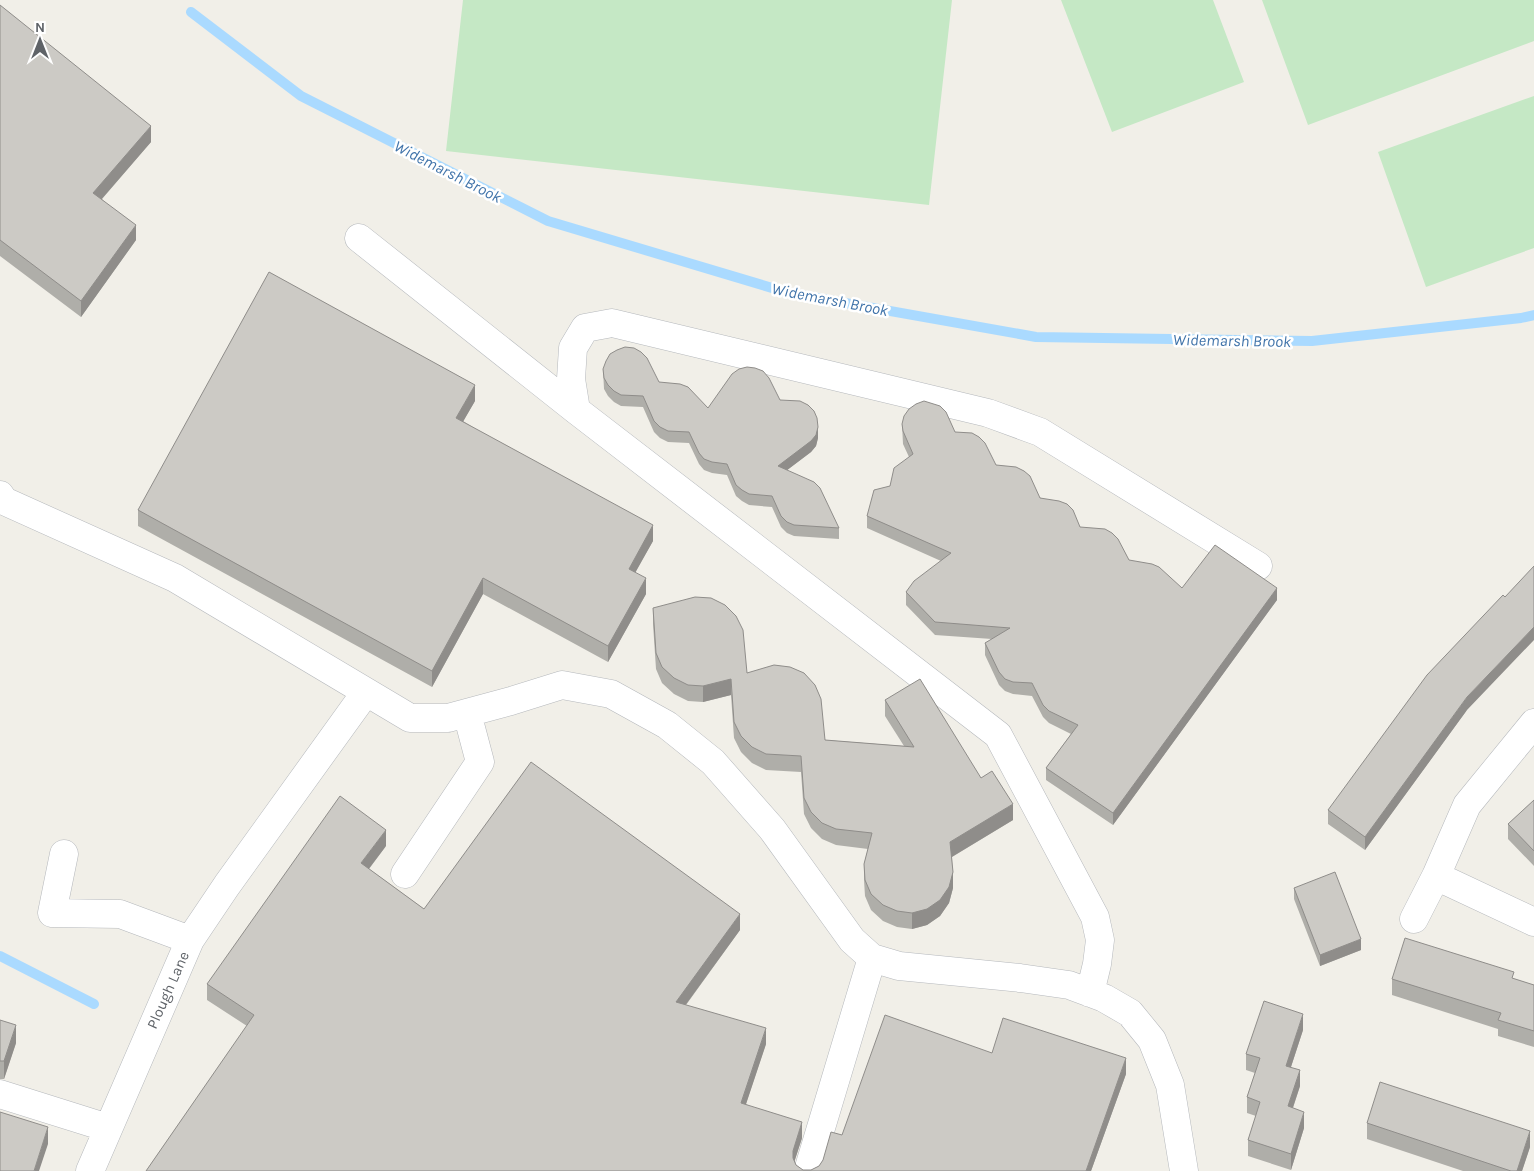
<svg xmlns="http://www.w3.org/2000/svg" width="1534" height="1171" viewBox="0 0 1534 1171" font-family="Karla,sans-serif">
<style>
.garden{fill:#c5e8c5}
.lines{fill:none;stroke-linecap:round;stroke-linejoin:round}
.stream{stroke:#aadaff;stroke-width:10}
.minor-casing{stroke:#b5b8bc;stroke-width:29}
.minor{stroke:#fff;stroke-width:28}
.wall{fill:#afaea9}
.shaded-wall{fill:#8f8d8a}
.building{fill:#cccac5;stroke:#8f8d8a}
.labels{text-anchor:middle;stroke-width:5;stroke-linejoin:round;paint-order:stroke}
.street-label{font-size:15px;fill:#5f6368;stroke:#fff}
.water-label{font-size:16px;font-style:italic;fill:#4174aa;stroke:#fff}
</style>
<rect width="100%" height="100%" fill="#f1efe8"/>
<!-- garden -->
<path class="garden" d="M463,0H952L929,205L446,151Z
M1061,0H1213L1244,82L1112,132Z
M1262,0H1534V41L1308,125Z
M1534,96V248L1426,287L1378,152Z"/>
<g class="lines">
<!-- stream -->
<path class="stream" d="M191,12L301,96L548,221L789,293L1036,337L1312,341L1521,318L1534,315
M0,956L94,1004"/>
<defs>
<path id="minor" d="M359,238L576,410L998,735L1095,917L1100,940L1097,964L1090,993
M576,410L571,379L573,348L585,328L612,323L988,413L1040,432L1258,566
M0,495L4,501L175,578L410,718H448L511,701L562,685L611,694L667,725L713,762L772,829L852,940L872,958L899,966L1020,978L1069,985L1104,998L1130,1013L1152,1040L1170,1085L1184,1171
M64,854L52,913L120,914L190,940L90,1171
M405,874L480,762L467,713
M1436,876L1534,922
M1414,919L1436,876L1467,805L1534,723
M190,940L227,885L366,692
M0,1094L108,1128
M808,1171L872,958"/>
</defs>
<!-- minor casing -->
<use href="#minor" class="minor-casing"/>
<!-- minor -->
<use href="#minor" class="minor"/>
</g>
<!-- wall -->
<path class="wall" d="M0,5L151,142L102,199L136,240L81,317L0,256Z
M603,369L659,382L708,408L780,400L818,438L816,446L811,452L787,470L839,528V539L794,536L787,533L781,527L772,507L749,505L742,501L736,496L727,475L712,473L704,470L699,464L689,443L668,442L660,438L654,432L643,407L621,406L614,402L608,396L604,389Z
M475,401L463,421L653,541L635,572L646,594L608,662L483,594L432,687L138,526V510Z
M902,424L955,432L996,465L1080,527L1129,560L1182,588L1277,600L1113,825L1046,780V768L1071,734L1049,723L1043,717L1032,696L1013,694L1005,691L999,685L985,655V643L992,639L935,635L906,605V592L941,561L867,528V516L890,486L909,457L903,444Z
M653,608L747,673L825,740L904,746L885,716V700L981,778L1013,820L952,857L953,888L949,903L940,916L927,925L912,929L897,927L883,921L871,910L865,896L864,880V864L868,849L836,845L822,839L811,828L804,814L801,772L766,770L752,763L741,752L734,738L731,695L703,702L688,701L674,694L662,683L656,669L653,624Z
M1467,710L1365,850L1328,824V810Z
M1534,800V866L1508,839V824Z
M386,846L369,869L424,909L740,930L686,1005L766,1044L746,1104L802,1138L794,1162L796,1165L803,1170H811L819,1166L842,1135L992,1053L1126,1074L1091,1171H146L247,1026L207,1000V984Z
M1294,888L1361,950L1320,966L1294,899Z
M1392,979H1514L1534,985V1047L1498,1036V1029L1392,995Z
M0,1020L16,1043L4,1079H0Z
M1303,1030L1291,1067L1300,1086L1293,1108L1304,1128L1291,1170L1248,1156V1140L1256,1116L1247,1113V1097L1255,1073L1246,1070V1054Z
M1367,1123L1530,1147L1522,1171H1463L1367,1139Z"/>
<!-- shaded-wall -->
<path class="shaded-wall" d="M151,126V142L93,209V193Z
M136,225V240L81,317V301Z
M475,385V401L456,434V418Z
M818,427V438L816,446L811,452L778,477V466Z
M653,525V541L629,584V569Z
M483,578V594L432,687V671Z
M646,578V594L608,662V646Z
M1277,588V600L1113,825V813Z
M1534,627V640L1467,710L1365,850V837L1467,697Z
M731,679V695L703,702V686Z
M1013,804V820L950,858V842Z
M386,830V846L361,879V863Z
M953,872V888L949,903L940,916L927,925L912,929V913Z
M740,914V930L676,1018V1002Z
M1361,939V950L1320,966V955Z
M1303,1014V1030L1286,1082V1066Z
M16,1025V1043L4,1079V1061Z
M766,1028V1044L741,1119V1103Z
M1126,1058V1074L1091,1171H1086Z
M1300,1070V1086L1288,1122V1106Z
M1304,1112V1128L1291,1170V1154Z
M802,1122V1138L793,1166V1151Z
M48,1127V1144L39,1171H34Z
M1530,1131V1147L1522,1171H1517Z"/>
<!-- building -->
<path class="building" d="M0,5L151,126L93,193L136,225L81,301L0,240Z
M269,272L475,385L456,418L653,525L629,569L646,578L608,646L483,578L432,671L138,510Z
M625,347L634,348L641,352L647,358L659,382L680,384L688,387L708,408L732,374L739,369L747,367L755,368L763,371L769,378L780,400L800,401L808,405L814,411L817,418L818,427L816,435L811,441L778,466L814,482L820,488L839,528L794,525L787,522L781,516L772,496L749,494L742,490L736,485L727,464L712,462L704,459L699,453L689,432L668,431L660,427L654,421L643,396L621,395L614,391L608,385L604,378L603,369L606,361L610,354L617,350Z
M924,401L940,406L946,412L955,432L972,433L979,437L985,443L996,465L1016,467L1024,471L1030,476L1040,498L1059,501L1067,504L1073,510L1080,527L1105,529L1112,533L1118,539L1129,560L1152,564L1159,567L1182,588L1215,545L1277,588L1113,813L1046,768L1078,725L1049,711L1043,705L1032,683L1013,682L1005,679L999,672L985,643L1010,628L935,622L906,592L914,581L951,553L867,516L874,490L890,486L894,468L913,454L903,431L902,424L904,416L909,409L916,404Z
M1534,566V627L1467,697L1365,837L1328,810L1427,675L1503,595L1505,597Z
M695,597L711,598L725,605L736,616L743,630L747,673L774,665L790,667L804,673L815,685L821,699L825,740L914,747L885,700L920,679L981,778L992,771L1013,804L950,842L953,872L949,887L940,900L927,909L912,913L897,911L883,905L871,894L865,880L864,864L872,833L836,829L822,823L811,812L804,798L801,756L766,754L752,747L741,736L734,722L731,679L703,686L688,685L674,678L662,667L656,653L653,608Z
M531,762L740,914L676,1002L766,1028L741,1103L802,1122L793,1151V1158L796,1165L803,1170H811L819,1166L823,1160L831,1132L842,1135L885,1015L992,1053L1003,1018L1126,1058L1086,1171H146L254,1015L207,984L340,796L386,830L361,863L424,909Z
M1534,800V851L1508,824Z
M1335,872L1361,939L1320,955L1294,888Z
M1405,938L1514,972L1512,978L1534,985V1031L1498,1020L1501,1013L1392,979Z
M1264,1001L1303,1014L1286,1066L1300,1070L1288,1106L1304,1112L1291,1154L1248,1140L1260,1102L1247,1097L1260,1058L1246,1054Z
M0,1020L16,1025L4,1061H0Z
M1380,1082L1530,1131L1517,1171H1511L1367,1123Z
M0,1112L48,1127L34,1171H0Z"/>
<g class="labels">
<!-- street labels -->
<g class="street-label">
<text transform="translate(168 990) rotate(-66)" y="5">Plough Lane</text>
</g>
<!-- water labels -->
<g class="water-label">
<text transform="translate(448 171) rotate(27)" y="6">Widemarsh Brook</text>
<text transform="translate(830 299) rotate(11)" y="6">Widemarsh Brook</text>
<text transform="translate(1232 340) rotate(1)" y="6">Widemarsh Brook</text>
</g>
</g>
<!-- north arrow -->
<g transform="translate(40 40)" stroke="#ffffff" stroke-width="4" paint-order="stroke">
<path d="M0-4L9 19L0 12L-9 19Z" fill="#5f6368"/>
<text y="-8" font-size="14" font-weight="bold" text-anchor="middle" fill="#5f6368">N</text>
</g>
</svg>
